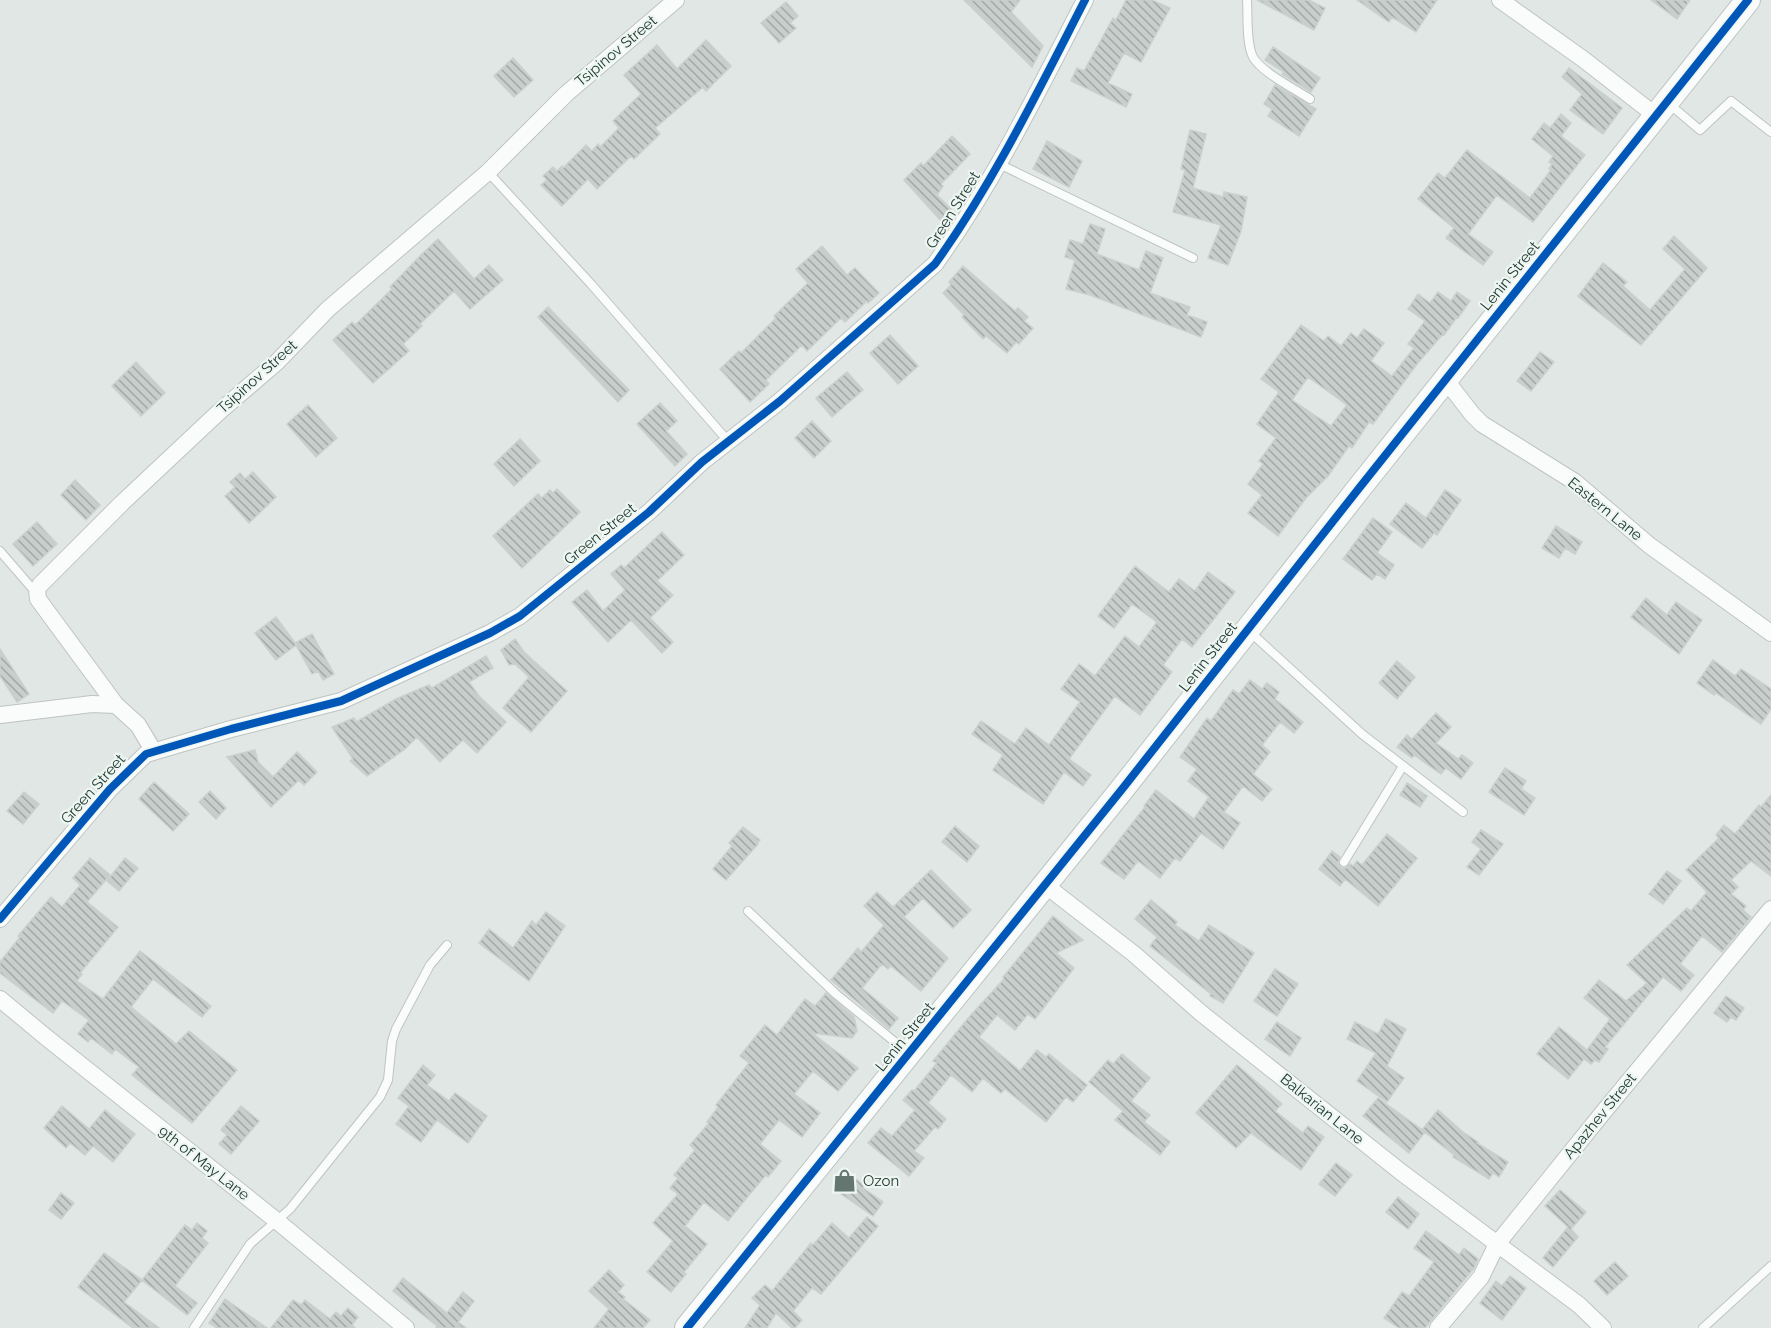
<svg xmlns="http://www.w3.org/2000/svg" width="1771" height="1328" viewBox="0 0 1771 1328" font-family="Raleway,sans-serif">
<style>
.building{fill:url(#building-back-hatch);stroke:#cad0cd;stroke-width:1.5;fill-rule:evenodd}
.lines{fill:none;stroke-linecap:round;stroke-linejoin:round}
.lane-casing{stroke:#bec4c1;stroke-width:10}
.street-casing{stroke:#bec4c1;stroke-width:18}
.secondary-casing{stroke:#bdc5c1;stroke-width:26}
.lane{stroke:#fafbfb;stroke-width:8}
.street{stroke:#fafbfb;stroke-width:16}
.secondary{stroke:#fafbfb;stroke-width:24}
.cycleway-casing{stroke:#eef6f2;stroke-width:11}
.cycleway{stroke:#0057b8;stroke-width:8}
.labels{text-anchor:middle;stroke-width:4.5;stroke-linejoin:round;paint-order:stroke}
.street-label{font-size:15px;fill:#203932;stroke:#eef6f2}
.poi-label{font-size:15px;fill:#203932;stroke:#eef6f2;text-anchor:start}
</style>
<defs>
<pattern id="building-back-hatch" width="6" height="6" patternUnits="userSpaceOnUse" patternTransform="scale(1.5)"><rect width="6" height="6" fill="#c8cecb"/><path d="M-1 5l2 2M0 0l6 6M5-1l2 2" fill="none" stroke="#a2a8a5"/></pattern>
</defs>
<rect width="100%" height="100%" fill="#e1e7e4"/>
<!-- building -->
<path class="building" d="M964,0H1020L1011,12L1043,46L1032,67Z
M1126,0H1152L1170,8L1141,62L1124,53L1108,83L1132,94L1126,107L1071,81L1077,68L1084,71L1113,18L1116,20Z
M1257,0H1309L1325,8L1314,30Z
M1357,0H1437L1416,32L1392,17L1389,22Z
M1651,0H1690L1677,19Z
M786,2L798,16L790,23L796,28L779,43L761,23Z
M706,40L731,66L706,91L703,87L655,128L660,134L634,159L631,156L597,189L588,179L562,206L541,185L547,180L543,176L553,167L557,171L562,166L563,168L586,145L592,151L598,144L600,147L619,128L613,121L641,94L624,75L657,45L677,69Z
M1273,47L1320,78L1311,92L1282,74L1284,72L1265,60Z
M513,58L533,80L514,97L494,76Z
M1569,68L1622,108L1603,134L1570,110L1582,94L1562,77Z
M1275,85L1316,109L1299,136L1268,116L1272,109L1264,104Z
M1561,114L1571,123L1561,136L1585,155L1533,222L1497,195L1468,234L1493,252L1483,265L1446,238L1454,228L1418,199L1438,173L1445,178L1467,150L1530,198L1551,170L1549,169L1552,164L1549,162L1553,156L1532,139L1544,123L1550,128Z
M1190,130L1206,134L1193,188L1223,197L1224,192L1247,197L1241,231L1228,265L1208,258L1221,225L1173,212L1185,170L1181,169Z
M952,136L970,154L941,184L943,186L937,195L951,209L942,222L904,180L921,163L923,166Z
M1047,141L1082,161L1069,187L1033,169Z
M1090,224L1105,229L1097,254L1139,270L1146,251L1163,258L1150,293L1190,307L1187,315L1207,322L1201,337L1090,295L1066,289L1075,260L1065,257L1070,240L1083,244Z
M1674,236L1707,268L1641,345L1578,296L1603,263L1627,282L1623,286L1650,310L1685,269L1663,249Z
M438,239L474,279L489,265L503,280L470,309L454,291L420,324L422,326L403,344L409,351L373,383L333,340L352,322L355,325L392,289L390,287L422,254Z
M822,246L847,275L855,268L879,293L868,303L867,301L845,322L841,318L807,351L802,345L766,380L769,384L750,402L720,369L739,351L741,353L776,318L774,316L808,283L796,269Z
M963,266L1015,311L1018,308L1028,317L1024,321L1033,328L1019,344L1016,342L1007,353L986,336L983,339L962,317L964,315L943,293L951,285L949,282Z
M1438,292L1451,301L1457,292L1470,301L1458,318L1457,317L1444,335L1443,334L1417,364L1373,424L1369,422L1352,448L1349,446L1328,476L1306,498L1278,536L1248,513L1262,495L1248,484L1263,464L1259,461L1276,438L1257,424L1279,392L1261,379L1301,325L1324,341L1328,336L1341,346L1351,333L1357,338L1364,329L1384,343L1371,361L1392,376L1414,348L1408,344L1425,321L1408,309L1418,294L1430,303ZM1308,377L1347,405L1331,426L1292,400Z
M548,307L629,390L618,402L538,317Z
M890,335L918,366L898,384L870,353Z
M1540,352L1554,362L1531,391L1517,381Z
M136,362L165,393L141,416L112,386Z
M847,372L863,390L832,417L816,398Z
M660,403L677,421L666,431L687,454L675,466L637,424Z
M308,405L337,438L316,457L287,424Z
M812,421L831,441L814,458L795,438Z
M520,439L540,461L514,486L494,464Z
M253,472L276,497L249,523L225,496L235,487L230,482L240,473L245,479Z
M75,480L100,505L86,520L61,495Z
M557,489L580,512L522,568L493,536L538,494L542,498L550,490L553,493Z
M1445,490L1461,500L1437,535L1434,533L1422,548L1390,524L1406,503L1426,518Z
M1373,518L1392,532L1377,553L1394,565L1385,579L1377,574L1372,580L1343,559Z
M37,522L57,544L33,566L13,544Z
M1556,526L1582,542L1575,554L1565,548L1559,558L1542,548Z
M662,532L684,555L657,581L673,595L650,618L673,642L662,653L631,620L608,642L572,602L587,590L603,611L625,590L611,574L621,565L624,568Z
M1135,566L1169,592L1179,579L1195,591L1208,572L1235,592L1192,647L1182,639L1163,665L1172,672L1140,715L1115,696L1069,759L1091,775L1083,786L1064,772L1043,804L993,770L1003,755L972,734L981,721L1015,744L1026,728L1049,745L1080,702L1061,689L1079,664L1095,676L1125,636L1139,647L1157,622L1132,604L1114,628L1098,616Z
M1646,598L1667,615L1676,602L1702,620L1679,654L1631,617Z
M276,617L295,643L312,634L334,674L323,680L318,671L312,674L296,645L276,660L255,633Z
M515,639L524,652L567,691L531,732L503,708L529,677L515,664L509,665L501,650Z
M0,649L29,694L17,702L0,676Z
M486,656L493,668L469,682L479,696L506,722L477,753L463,740L440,762L417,737L405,749L367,776L350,761L353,759L332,727L354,718L356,722L396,699L429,685L432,688Z
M1713,660L1735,676L1741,669L1771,689V709L1761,724L1716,693L1714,695L1697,683Z
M1397,661L1415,677L1397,699L1379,683Z
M1250,680L1262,689L1267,683L1279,692L1275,699L1303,722L1294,733L1280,722L1262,745L1270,752L1253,774L1272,789L1262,801L1243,786L1224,812L1240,823L1223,849L1201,833L1180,861L1175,858L1160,878L1138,861L1124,879L1101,863L1145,807L1144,806L1156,790L1194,819L1209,797L1188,781L1197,769L1180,757L1207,718L1211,721L1233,690L1239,694Z
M1436,713L1451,727L1436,743L1458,759L1462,755L1473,763L1461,779L1446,768L1441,774L1414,755L1412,758L1397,747L1407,735L1412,739Z
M255,750L258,762L273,777L297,752L317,772L304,785L299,780L271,807L227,757Z
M1505,768L1526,781L1521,789L1535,798L1524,815L1489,792Z
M154,782L189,814L173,831L139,799Z
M1407,783L1427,796L1420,807L1400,795Z
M210,791L226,808L216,819L199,802Z
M24,792L39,804L23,824L7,811Z
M1771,795V876L1751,861L1731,880L1738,887L1731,894L1746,906L1743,910L1751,917L1722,952L1702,936L1680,964L1694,975L1681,991L1663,977L1605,1047L1608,1049L1599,1062L1595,1060L1591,1064L1584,1059L1568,1079L1537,1054L1559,1027L1587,1050L1610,1019L1584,998L1599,980L1626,1001L1647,983L1627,965L1687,908L1691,911L1707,892L1686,870L1719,838L1716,835L1724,825L1735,834L1759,805L1761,807Z
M955,826L979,846L967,862L942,842Z
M743,827L760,840L757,843L758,844L726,880L713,869L732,846L729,843Z
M1481,830L1503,844L1479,875L1467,867L1481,849L1472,842Z
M1387,834L1417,858L1378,906L1345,879L1340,886L1319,869L1332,851L1340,857L1338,862L1341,868H1346L1350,864L1353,866L1357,861L1362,865Z
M90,858L110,875L87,902L118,927L80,973L82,974L77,981L103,999L140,951L211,1006L202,1017L153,979L131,1007L176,1044L189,1031L237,1070L192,1123L132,1075L139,1067L115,1049L112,1054L91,1038L88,1042L78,1034L89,1020L62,1001L53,1013L0,973V962L20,937L18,936L51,897L62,907L80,885L73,878Z
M125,858L138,868L119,891L107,881Z
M931,870L971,910L953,928L923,898L904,917L948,958L921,991L891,966L888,969L882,964L862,988L898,1018L889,1029L831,980L858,948L861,952L884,925L864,906L877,892L893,907Z
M1667,871L1681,881L1663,904L1649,894Z
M1151,900L1177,922L1175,925L1199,941L1209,925L1254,953L1223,1003L1210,996L1211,994L1150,946L1157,937L1135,919Z
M546,912L565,926L529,981L479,943L489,929L513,948L532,921L536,925Z
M1053,916L1083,940L1056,953L1074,968L1035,1019L1028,1014L1015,1030L997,1015L979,1037L1020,1071L1037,1050L1046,1057L1049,1054L1087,1085L1073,1102L1066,1097L1046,1122L1005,1089L1001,1093L983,1078L972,1092L951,1075L928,1103L946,1119L938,1129L935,1127L914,1151L924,1158L909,1176L868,1143L881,1128L892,1136L915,1110L903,1100L912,1090L914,1091L937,1063L933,1061L970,1016L1004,979L1003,977Z
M1275,969L1298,984L1277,1016L1254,1001Z
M826,993L854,1017L857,1031L852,1038L812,1033L858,1068L838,1091L813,1071L794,1094L820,1113L802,1137L779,1120L760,1144L781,1161L768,1177L766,1175L749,1195L728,1221L704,1202L685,1226L707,1244L684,1272L686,1274L671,1292L647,1272L673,1241L653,1223L678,1194L670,1188L678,1178L674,1175L695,1150L690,1145L709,1123L707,1122L718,1107L716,1105L749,1063L740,1056L765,1025L777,1035L805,999L815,1006Z
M1726,996L1744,1008L1736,1020L1731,1017L1727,1022L1714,1013Z
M1386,1019L1406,1029L1387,1066L1404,1078L1387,1102L1357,1081L1376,1053L1347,1039L1355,1022L1378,1034Z
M1277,1022L1301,1038L1290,1056L1265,1039Z
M1122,1054L1150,1078L1131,1101L1150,1115L1144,1122L1170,1142L1160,1155L1115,1120L1123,1111L1089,1082L1108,1060L1113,1064Z
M423,1065L435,1075L427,1085L449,1101L455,1093L487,1116L468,1143L437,1120L421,1142L396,1124L409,1106L398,1098Z
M1237,1065L1282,1104L1275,1111L1303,1133L1308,1126L1324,1137L1301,1170L1251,1133L1236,1148L1196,1113Z
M1378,1098L1425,1132L1409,1153L1363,1116Z
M62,1106L89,1129L105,1110L135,1134L113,1162L93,1146L85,1155L70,1143L66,1148L44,1128Z
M241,1106L259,1121L231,1154L219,1144L227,1135L221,1130Z
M1438,1110L1463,1132L1478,1142L1477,1143L1508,1162L1499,1177L1493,1173L1489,1179L1453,1157L1454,1155L1422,1130Z
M1336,1163L1352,1175L1335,1196L1319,1184Z
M849,1174L864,1185L863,1188L883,1202L873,1216L837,1191Z
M1560,1190L1586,1212L1571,1229L1578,1237L1553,1267L1543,1258L1568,1227L1545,1206Z
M61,1193L74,1203L61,1219L49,1210Z
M1398,1197L1419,1214L1408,1229L1386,1212Z
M867,1217L878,1226L821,1294L812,1288L793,1311L802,1320L795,1328H792L776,1313L767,1328H745L760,1305L752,1298L765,1285L772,1291L811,1243L813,1245L832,1223L849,1238Z
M197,1223L207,1231L202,1238L208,1243L175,1286L197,1303L187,1315L142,1280L185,1225L192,1230Z
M1426,1231L1459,1255L1464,1248L1478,1259L1474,1268L1425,1328H1399L1384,1318L1402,1292L1409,1296L1434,1262L1414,1248Z
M104,1253L142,1280L124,1302L159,1328H133L78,1287Z
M1615,1262L1628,1276L1607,1295L1594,1281Z
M609,1270L624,1285L618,1292L625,1297L623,1299L650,1320L643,1328H594L609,1309L589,1291Z
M1510,1276L1526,1288L1502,1320L1480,1303L1496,1281L1502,1286Z
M403,1278L447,1313L463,1292L474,1301L458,1322L466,1328H436L437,1326L393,1291Z
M225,1299L267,1328H217L209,1323Z
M293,1300L301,1305L305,1300L330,1319L336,1312L341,1316L348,1308L358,1317L352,1325L355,1328H271Z"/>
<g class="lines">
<defs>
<path id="lane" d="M1247,0C1248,15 1246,44 1253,57C1261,72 1295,89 1310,99
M1668,103L1700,130L1731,101L1771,132
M997,163L1193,258
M488,172L591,284L728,441
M0,551L31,587L37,590
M1249,631L1362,734L1463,812
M1344,862L1403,766
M748,911L836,994L906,1051
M194,1328L250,1244L290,1209L380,1097L388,1080L392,1041L396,1029L430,965L447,945
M1703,1328L1771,1266"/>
<path id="street" d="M1500,0L1583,59L1655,115
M1445,379L1472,414L1482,424L1575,482L1649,545L1771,633
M116,705L138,725L153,750
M0,715L92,704L116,705L38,599L37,590L40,585L122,503L220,411L277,362L328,309L488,172L566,94L676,0
M1045,885L1134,954L1201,1013L1401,1172L1579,1305L1603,1328
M0,919L110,789L146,754L231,729L341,701L490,633L520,616L649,512L702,462L780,401L935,264C994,182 1039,89 1085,0
M0,999L47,1038L277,1221L406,1328
M1438,1328L1481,1277L1497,1244L1601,1115L1771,909"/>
<path id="secondary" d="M687,1328L1123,788L1360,487L1748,0"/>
</defs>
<!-- lane casing -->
<use href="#lane" class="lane-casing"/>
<!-- street casing -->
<use href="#street" class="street-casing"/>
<!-- secondary casing -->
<use href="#secondary" class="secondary-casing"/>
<!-- lane -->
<use href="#lane" class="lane"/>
<!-- street -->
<use href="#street" class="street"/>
<!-- secondary -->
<use href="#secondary" class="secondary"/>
<defs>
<path id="cycleway" d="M0,919L110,789L146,754L231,729L341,701L490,633L520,616L649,512L702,462L780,401L935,264C994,182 1039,89 1085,0
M687,1328L1123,788L1360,487L1748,0"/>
</defs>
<!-- cycleway casing -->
<use href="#cycleway" class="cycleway-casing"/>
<!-- cycleway -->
<use href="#cycleway" class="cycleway"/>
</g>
<!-- icons -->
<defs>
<symbol id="shop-bare" viewBox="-9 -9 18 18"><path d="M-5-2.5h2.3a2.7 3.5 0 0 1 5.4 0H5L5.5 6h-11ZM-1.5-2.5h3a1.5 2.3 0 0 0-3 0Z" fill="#647670" stroke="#eef6f2" stroke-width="2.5" paint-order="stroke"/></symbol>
</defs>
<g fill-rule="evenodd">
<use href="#shop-bare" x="828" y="1164" width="33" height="33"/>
</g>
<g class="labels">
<!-- street labels -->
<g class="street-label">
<text transform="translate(616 51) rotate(-40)" y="5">Tsipinov Street</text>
<text transform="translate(953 210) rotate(-58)" y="5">Green Street</text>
<text transform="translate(1510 276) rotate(-51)" y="5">Lenin Street</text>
<text transform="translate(257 377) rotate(-42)" y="5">Tsipinov Street</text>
<text transform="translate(1605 509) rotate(39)" y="5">Eastern Lane</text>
<text transform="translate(600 534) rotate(-39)" y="5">Green Street</text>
<text transform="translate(1208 657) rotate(-52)" y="5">Lenin Street</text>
<text transform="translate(93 789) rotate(-48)" y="5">Green Street</text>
<text transform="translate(905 1037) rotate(-51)" y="5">Lenin Street</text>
<text transform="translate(1322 1109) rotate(39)" y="5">Balkarian Lane</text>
<text transform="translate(1600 1116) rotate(-51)" y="5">Apazhev Street</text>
<text transform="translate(204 1163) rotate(38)" y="5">9th of May Lane</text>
</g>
<!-- poi labels -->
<g class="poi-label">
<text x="863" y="1186">Ozon</text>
</g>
</g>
</svg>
